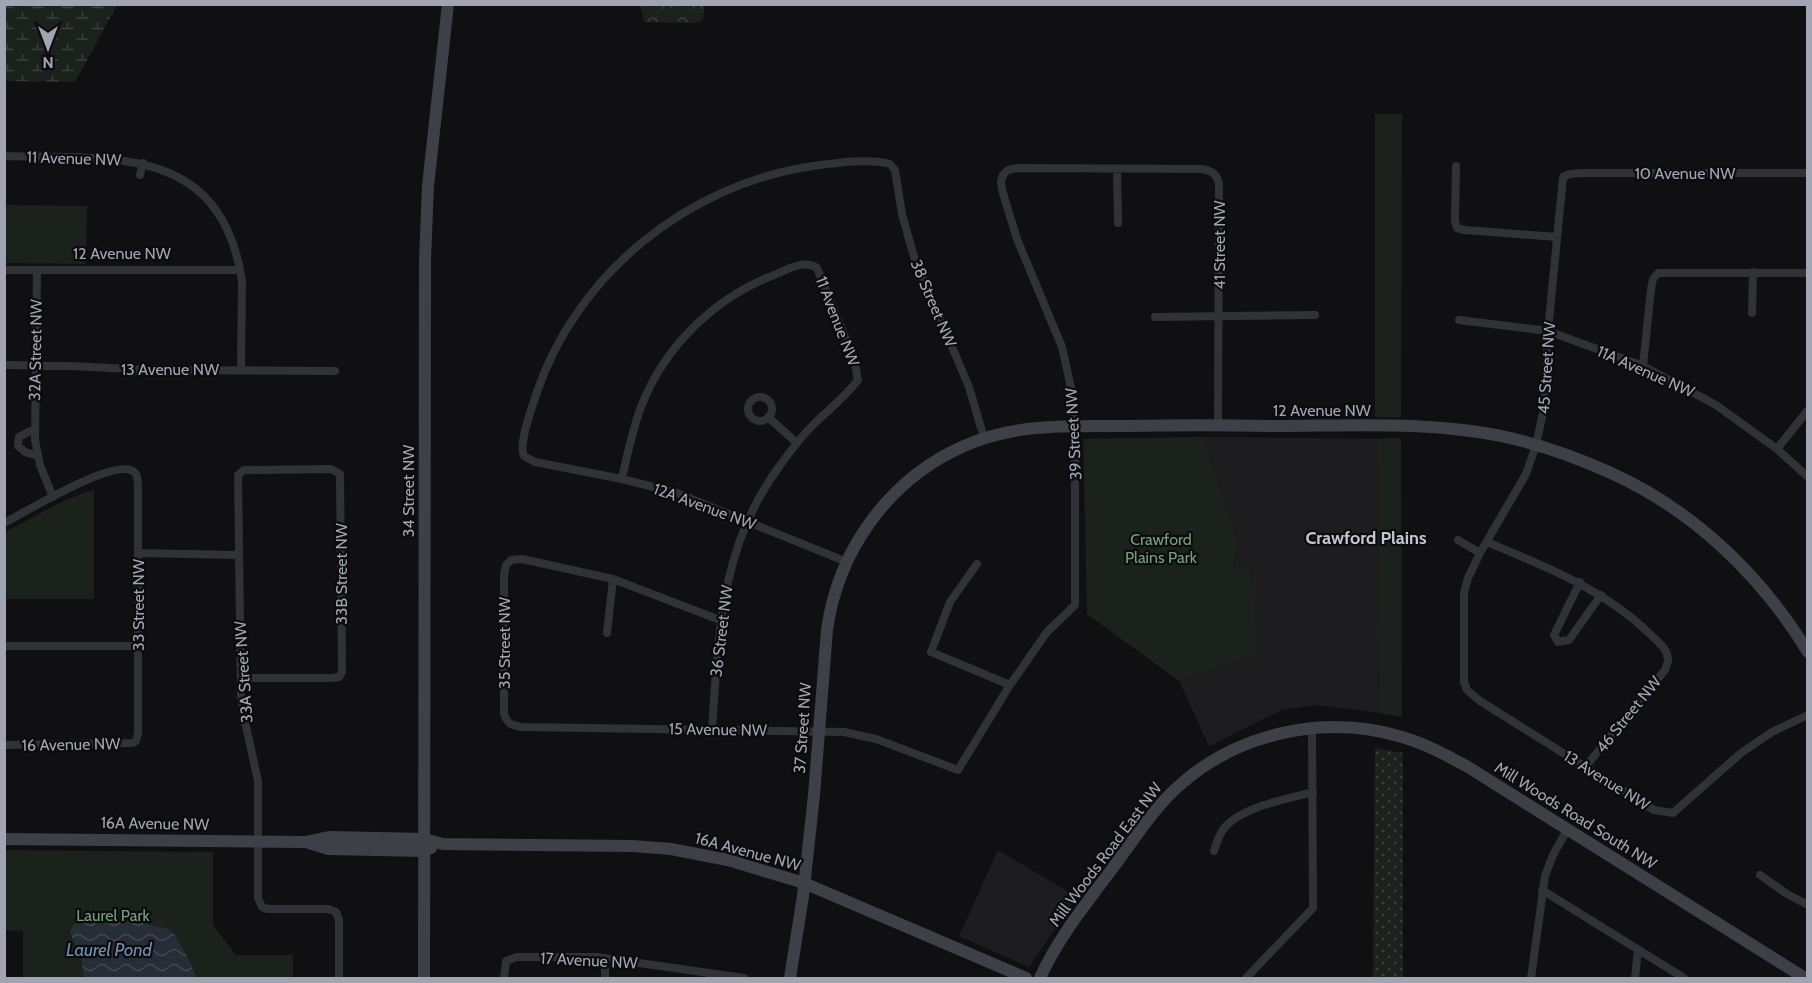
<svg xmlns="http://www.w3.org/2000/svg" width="1812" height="983" viewBox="0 0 1812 983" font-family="Cabin,sans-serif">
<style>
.built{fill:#1d1c1f}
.grass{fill:url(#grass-dots)}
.forest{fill:url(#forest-crowns)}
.wetland{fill:url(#wetland-marsh)}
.park{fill:#1b221c}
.water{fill:url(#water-waves)}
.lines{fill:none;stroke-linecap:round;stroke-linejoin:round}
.street{stroke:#313237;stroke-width:8}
.secondary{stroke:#3f4047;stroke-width:12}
.labels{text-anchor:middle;stroke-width:4.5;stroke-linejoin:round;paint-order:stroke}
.street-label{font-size:16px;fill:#a1a5b3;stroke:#0c0b0d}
.park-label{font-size:16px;fill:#76a07d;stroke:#0c0b0d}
.neighbourhood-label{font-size:18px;font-weight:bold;fill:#c2c4cf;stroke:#0c0b0d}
.water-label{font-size:18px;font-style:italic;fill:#758fb1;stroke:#0c0b0d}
</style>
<defs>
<pattern id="grass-dots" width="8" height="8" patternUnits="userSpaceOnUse" patternTransform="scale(1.5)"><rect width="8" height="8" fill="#1b221c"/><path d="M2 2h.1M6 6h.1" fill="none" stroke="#393f3b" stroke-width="1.8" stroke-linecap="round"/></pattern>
<pattern id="forest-crowns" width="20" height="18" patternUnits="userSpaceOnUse" patternTransform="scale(1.5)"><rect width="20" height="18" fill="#1b221c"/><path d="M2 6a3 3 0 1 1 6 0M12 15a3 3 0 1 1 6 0" fill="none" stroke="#393f3b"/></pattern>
<pattern id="wetland-marsh" width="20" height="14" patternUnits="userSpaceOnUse" patternTransform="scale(1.5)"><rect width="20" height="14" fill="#1b221c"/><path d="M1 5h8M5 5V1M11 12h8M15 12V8" fill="none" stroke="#393f3b"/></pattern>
<pattern id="water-waves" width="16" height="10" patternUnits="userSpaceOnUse" patternTransform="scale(1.5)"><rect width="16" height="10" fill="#262d36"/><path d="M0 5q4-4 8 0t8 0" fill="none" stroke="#424851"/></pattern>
</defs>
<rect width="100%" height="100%" fill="#101012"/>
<!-- built -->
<path class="built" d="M1203,437L1377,439L1380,713L1318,705L1282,710L1209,746L1179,681L1259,654L1249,569L1234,570L1237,539Z
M998,850L1077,897L1029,967L959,936Z"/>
<!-- grass -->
<path class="grass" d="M1375,748L1403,753V978H1373Z"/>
<!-- forest -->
<path class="forest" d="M641,5L705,4V5L703,20L695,23L644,22Z"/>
<!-- wetland -->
<path class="wetland" d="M5,4H117V5L75,82L5,81Z"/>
<!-- park -->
<path class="park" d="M1375,114H1402L1401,417H1375Z
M5,205L87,206L86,264L5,263Z
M1203,437L1237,539L1234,569H1250L1259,654L1179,681L1087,614L1083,439Z
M1401,438L1402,717L1380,713L1377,439Z
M94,489V599H5V532L63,501Z
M5,850L213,852V925L236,955H293V978H23V931L5,930Z"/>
<!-- water -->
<path class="water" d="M89,915L98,916L110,922H142L156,927L167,928L175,935L190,962L196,978H84L82,962L70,932L73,925Z"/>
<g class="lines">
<!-- street -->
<path class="street" d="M4,156C111,159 221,143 242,281L241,369
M1456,166L1455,221L1457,228L1465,230L1557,237
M1117,169L1118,223
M1808,173H1582L1570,174L1563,177L1548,331L1544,408L1536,445L1526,474L1480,553L1468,578L1464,593V682L1467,690L1480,701L1654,810L1673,813L1741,753L1772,732L1808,715
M140,175L143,163
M4,270H240
M37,270L35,440L40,465L53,497
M1752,313L1753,272
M1155,317L1315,315
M1459,320L1548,331L1643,366L1716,405L1777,449L1808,477
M4,365L70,366L149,370L335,371
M1643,366L1651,289L1653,279L1658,273H1808
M748 409a12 12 0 1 1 24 0a12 12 0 1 1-24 0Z
M768,417L797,443
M34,429L19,437L18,446L25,452L38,456
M1777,449L1808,410
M622,479C627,455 632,431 641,407C664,347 714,298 774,275C787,270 804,259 817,268L854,359L858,380C845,397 828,410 813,425C801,437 791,450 781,464C720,545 719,632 712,729
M4,523C27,511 112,459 133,471C138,474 137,479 138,484V733L136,741L133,743L4,745
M1458,540L1480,553
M1487,542C1546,567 1604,589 1651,635C1658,642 1669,650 1668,661C1667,664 1666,667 1665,670L1586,766
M138,553L238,555
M847,562L677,493L622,479L535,462L524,456C518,444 532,408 536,395C576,274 688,184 813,166C835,163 869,158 890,164L895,170L902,214L914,257L969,387L984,438
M977,564L950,602L931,652L1010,685
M1580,582L1554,635L1558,642L1569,640L1601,595
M720,620L613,579L522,559L511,560L506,565L504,575V713C506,723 512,726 522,727L844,732L876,739L958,770L1010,685L1047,632L1075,605V437L1072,392L1062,347L1017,239L1002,190L1001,181L1003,175L1008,170L1017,168L1201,169C1211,170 1218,175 1219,185L1218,425
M607,633L613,579
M4,646H138
M241,678H331L339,677L342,672L340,474L331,469L244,470L238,475L241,695L244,717L258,781V898L262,907L267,909H328L336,912L339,920V978
M1214,851C1216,845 1218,838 1221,833C1234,808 1287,799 1313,792
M1760,875L1787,894L1808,905
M1542,890L1684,978
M504,978L506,961L517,957H597L744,978
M605,978V958
M1246,978L1313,908L1312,728
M1531,978L1545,876L1553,855L1567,830
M1635,978L1638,950"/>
<!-- secondary -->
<path class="secondary" d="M4,839L305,842L329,837L424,839L443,844L632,846L671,849L728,860L804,883L1026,978
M306,842L328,849L425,851L431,848
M424,978L425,259L428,186L448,4
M790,978L803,896L814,795L827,630C838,550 889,479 964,446C1016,423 1070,426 1125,426C1174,425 1223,425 1272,426C1338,426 1406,422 1471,431C1519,437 1567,453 1611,473C1693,510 1761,575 1808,652
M1040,978C1058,938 1086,904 1112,869C1134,840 1153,808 1181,784C1240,732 1327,714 1402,737C1426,744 1446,755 1468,767L1805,978"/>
</g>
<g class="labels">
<!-- street labels -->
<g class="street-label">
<text transform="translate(74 158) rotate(2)" y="6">11 Avenue NW</text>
<text x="1685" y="179">10 Avenue NW</text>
<text transform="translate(1219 245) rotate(-90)" y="6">41 Street NW</text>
<text x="122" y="259">12 Avenue NW</text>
<text transform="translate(934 303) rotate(67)" y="6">38 Street NW</text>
<text transform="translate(838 321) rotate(69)" y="6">11 Avenue NW</text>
<text transform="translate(35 350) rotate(-89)" y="6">32A Street NW</text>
<text transform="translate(1546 368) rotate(-86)" y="6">45 Street NW</text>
<text x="170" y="375">13 Avenue NW</text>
<text transform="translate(1646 371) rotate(24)" y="6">11A Avenue NW</text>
<text x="1322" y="416">12 Avenue NW</text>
<text transform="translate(1073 434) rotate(-93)" y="6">39 Street NW</text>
<text transform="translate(408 491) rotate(-90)" y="6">34 Street NW</text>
<text transform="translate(705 506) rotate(20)" y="6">12A Avenue NW</text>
<text transform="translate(341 574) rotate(-90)" y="6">33B Street NW</text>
<text transform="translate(138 605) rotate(-90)" y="6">33 Street NW</text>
<text transform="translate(721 631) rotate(-83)" y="6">36 Street NW</text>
<text transform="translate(504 643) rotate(-90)" y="6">35 Street NW</text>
<text transform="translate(243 672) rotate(-94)" y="6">33A Street NW</text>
<text transform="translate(1628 714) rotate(-51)" y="6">46 Street NW</text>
<text transform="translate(802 728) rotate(-86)" y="6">37 Street NW</text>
<text transform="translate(718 729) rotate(1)" y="6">15 Avenue NW</text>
<text transform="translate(71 744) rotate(-1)" y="6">16 Avenue NW</text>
<text transform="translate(1607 780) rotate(32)" y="6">13 Avenue NW</text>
<text transform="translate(1576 815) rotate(32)" y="6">Mill Woods Road South NW</text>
<text transform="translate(155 823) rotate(1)" y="6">16A Avenue NW</text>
<text transform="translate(748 851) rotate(15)" y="6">16A Avenue NW</text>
<text transform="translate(1105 854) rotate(-53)" y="6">Mill Woods Road East NW</text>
<text transform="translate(589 960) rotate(3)" y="6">17 Avenue NW</text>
</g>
<!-- park labels -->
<g class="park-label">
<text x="1161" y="545">Crawford<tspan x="1161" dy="18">Plains Park</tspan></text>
<text x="113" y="921">Laurel Park</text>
</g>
<!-- neighbourhood labels -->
<g class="neighbourhood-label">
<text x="1366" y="544">Crawford Plains</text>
</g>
<!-- water labels -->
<g class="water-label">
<text x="109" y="956">Laurel Pond</text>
</g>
</g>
<!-- border -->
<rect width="1812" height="983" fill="none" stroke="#a1a5b3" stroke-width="12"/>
<!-- north arrow -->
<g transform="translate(48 48) rotate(180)" stroke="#0c0b0d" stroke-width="4.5" paint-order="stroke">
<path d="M0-4.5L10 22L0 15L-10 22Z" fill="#a1a5b3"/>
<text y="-9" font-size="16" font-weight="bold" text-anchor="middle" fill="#a1a5b3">N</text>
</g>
</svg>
